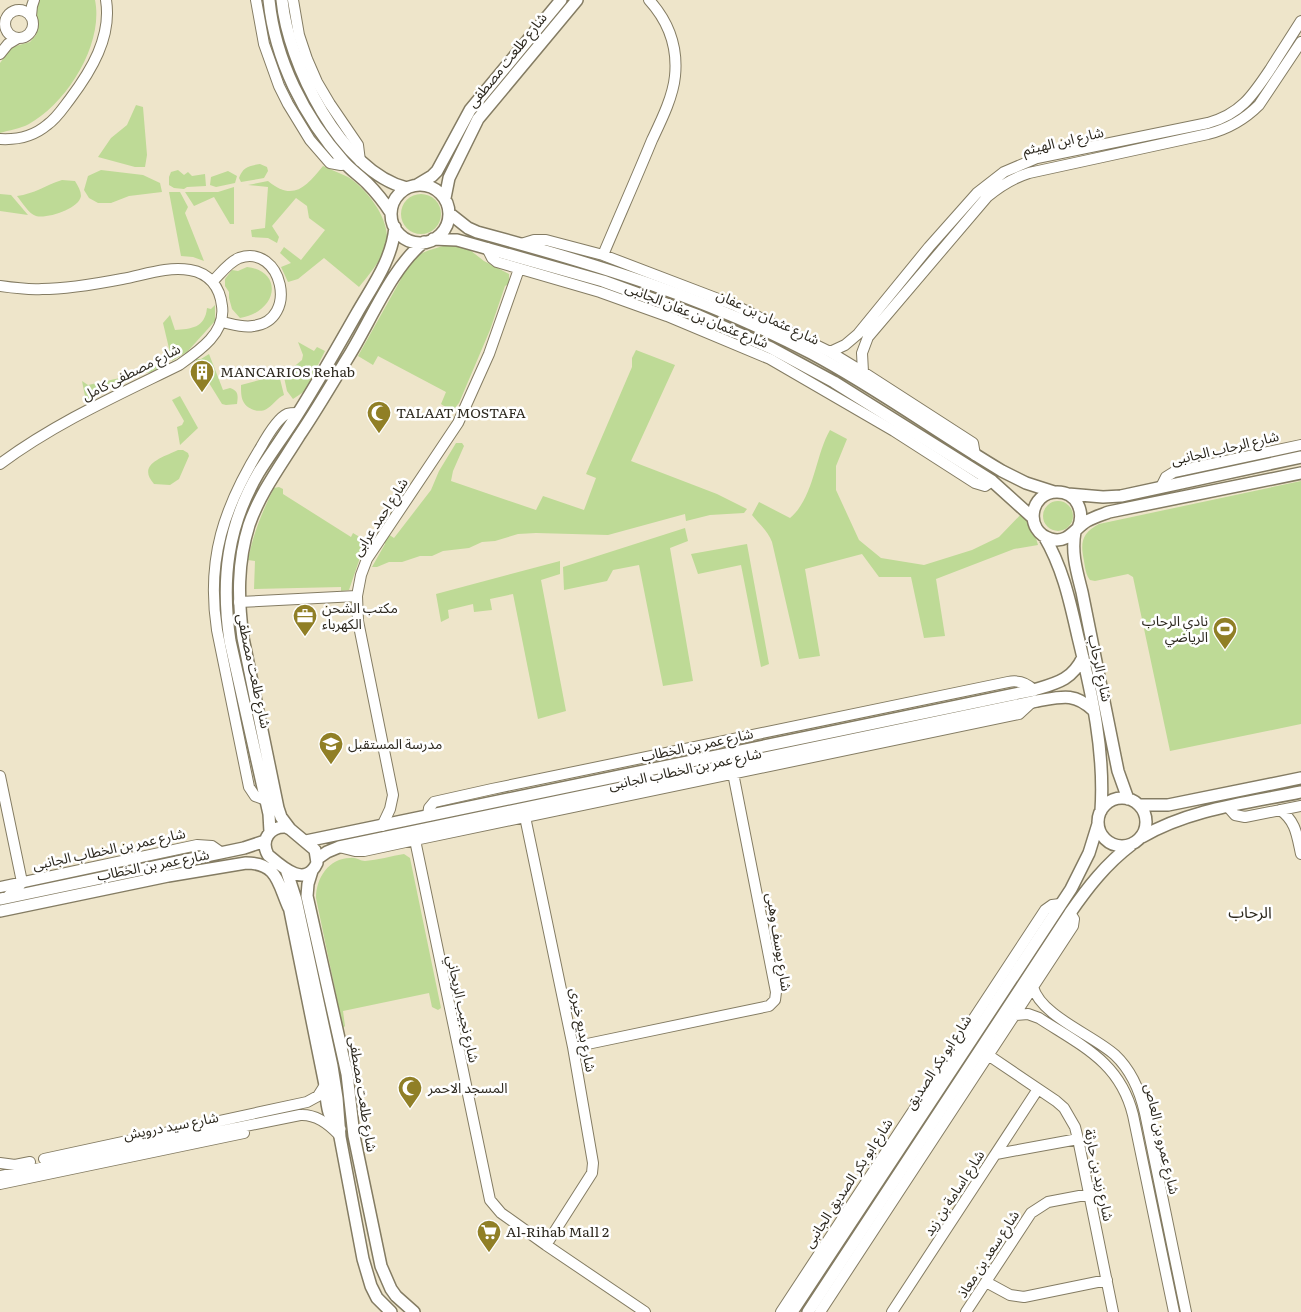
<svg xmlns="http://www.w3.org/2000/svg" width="1301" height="1312" viewBox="0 0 1301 1312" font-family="Literata,'Noto Sans Arabic',serif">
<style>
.green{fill:#beda96}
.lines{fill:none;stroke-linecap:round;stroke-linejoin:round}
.minor-casing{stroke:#847c63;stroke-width:12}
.tertiary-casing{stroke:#847c63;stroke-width:14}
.minor{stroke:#fff;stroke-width:10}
.tertiary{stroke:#fff;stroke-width:11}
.labels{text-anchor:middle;stroke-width:5;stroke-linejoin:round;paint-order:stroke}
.street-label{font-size:14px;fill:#2d291f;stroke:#fff}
.poi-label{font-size:14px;fill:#2d291f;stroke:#fff;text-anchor:start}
.quarter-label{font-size:16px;fill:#2d291f;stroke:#fff}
</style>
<rect width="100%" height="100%" fill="#eee5ca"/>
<!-- green -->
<path class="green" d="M40,0H95C104,44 67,103 29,124C20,129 9,130 0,133V63L12,47L30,42L36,35L38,26L36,12L37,5Z
M136,105L143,107L147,155L145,167H135L98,157L111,138L127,125Z
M260,164L267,167L268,171L264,178L241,182L239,178C243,167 248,166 260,164Z
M323,166C331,170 340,173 348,177C367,189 389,218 387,241C385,256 368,276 359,287L324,258L298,279L288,282L281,267L291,263L280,253L284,247L301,260L325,230L309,218L307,206L296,198L272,226L279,237L277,243L268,238L252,237L251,230L265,228L268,187L248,185L268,181C293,202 306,187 323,166Z
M101,170L143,175L160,183L162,192L129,196L111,203H98L89,198L84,190L88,176Z
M178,170L184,175L188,172L192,176L205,174L206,186L187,187L184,189L174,188L169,185V177L171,172Z
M228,171L237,176L235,183L216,187L210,185L211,177Z
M62,180L75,181C78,186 81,191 81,196C79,209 47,219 36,216C29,214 22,202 17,196C34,194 46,185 62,180Z
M234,187V224H230L214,197L194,206L185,192H218Z
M169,192H180L188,207L185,213L204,261L193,257L181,256Z
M0,194L11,195L28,215L0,211Z
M401 214a20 20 0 1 1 40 0a20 20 0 1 1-40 0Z
M448,245L466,247L484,261L509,274V284L505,286L490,330L459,403L454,409L447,408L441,404L446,392L378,356L373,365L358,356L401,279C401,257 430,249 448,245Z
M247,267C284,271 278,312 240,318L232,309L229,298V292L225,286V279L232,270L238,271Z
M215,305V321L187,352L172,361L163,323L170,315L175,330C191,329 205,328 207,308L211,309Z
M298,342L314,351L317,347L325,351L305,391L293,399L287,391L284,377L291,369L302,360L303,355Z
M636,350L675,365L631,461L717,494L747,509L744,513L710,515L686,521L685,514L608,535L536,533L518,534L495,541L482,542L469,548L443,551L432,556H420L402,562H389L377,567H372L385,544L384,540L388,534L394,538L431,490L439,471L456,443H462L464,446L453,471L451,481L536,510L543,496L584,510L596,478L586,474L632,367V358Z
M209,354L223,390L230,388C239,391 238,396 237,404L226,405L222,404L196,362V359H201Z
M159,365L160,368L149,373L147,372L86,401L83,397L85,396L82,381L88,385L138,374V369Z
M274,376L277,380L280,379L284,395C277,398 274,404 268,408C261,414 247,410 243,401C241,397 241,390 241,385Z
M180,396L198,428L180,445L177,427L182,425L184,421L172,400Z
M830,430L847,439L836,466V490L859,540L881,558L924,565L972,550L999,537L1027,508L1038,545L1014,549L936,579L945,636L924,638L911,577H879L862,554L805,569L820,656L799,659L772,542C768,531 759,524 752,515L759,502L790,518C814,498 815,456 830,430Z
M178,450H183L188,453L189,456L179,479L170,485L154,484C136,464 164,457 178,450Z
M1301,481V724L1170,751L1133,577L1128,574L1095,581L1090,580C1086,575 1085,568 1084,561C1080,542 1082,533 1099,524Z
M279,487L283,489V494L351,537L353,533L363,539L364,546L349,590L341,591V587L254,589L255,561L248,560C253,534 262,512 274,488Z
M1043 516a15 15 0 1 1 30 0a15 15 0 1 1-30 0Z
M685,528L688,541L670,548L693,681L663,686L639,565L613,570L607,581L564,590L563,567Z
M747,544L769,664L761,667L741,565L698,574L691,554Z
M560,561V574L541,580L566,711L538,719L513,594L490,599L492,610L474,612L473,604L448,610L449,618L441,622L436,594Z
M404,854L410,858L441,1008L438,1010L432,1007L429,993L343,1011L345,1026L343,1028L316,898C316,878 329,858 350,858C356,857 360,861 365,861C378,860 391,856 404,854Z"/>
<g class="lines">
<defs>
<path id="minor" d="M256,0L264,44L279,86L288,104L310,140L330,163L341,165L346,164
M293,0L299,35L307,59L317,82L330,104L358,145L360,161
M5 24a14 14 0 1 1 28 0a14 14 0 1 1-28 0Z
M31,16L32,6L34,0
M0,54L8,44L18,38
M0,139C17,140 34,136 47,125C57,118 63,108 70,99C91,71 112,37 106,0
M521,244L534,240H546L603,255L734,305L830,352L863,372L973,443L975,455
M487,248L492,258L497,262L600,292L667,316L770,359L894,431L975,483L985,486L992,481
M603,255C619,217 636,179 652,140C661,121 673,97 675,76C678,46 669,22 649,0
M213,281C221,273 229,262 239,258C282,243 300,321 253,326C243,328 232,324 222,322
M0,286C14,288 28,290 42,289C68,289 96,284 122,279C144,275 167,266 190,270C209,273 220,287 222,306C226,333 199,351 179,365C118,395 55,423 0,464
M830,352L845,345L858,334L929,247L977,193L1004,172L1037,158L1208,123C1241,114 1253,95 1271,68C1281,52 1291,37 1301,21
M863,372L862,353L868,337L987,197C1000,186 1013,178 1029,173L1208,134C1228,129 1244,120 1259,105L1301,42
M1161,487L1166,477L1174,472L1301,445
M239,602L357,596
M0,776L22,882
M266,800L255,796L249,787L217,630C206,559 224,507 261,447C266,438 278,418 287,414C290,413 294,413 298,413
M1228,807L1235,815L1245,817L1301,806
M1280,810C1296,821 1297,836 1301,854
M524,812L573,1047L593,1163L592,1173L546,1245
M428,816L429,808L434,802L492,789L1008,682C1018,680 1026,682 1034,690
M382,826L390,809L393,795L358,621L357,596L361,575L367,559L458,423L489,354L519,269
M415,840L490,1200L501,1213L546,1245L645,1312
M339,847L355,851H364L415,840L1019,714L1032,702
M0,887L197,845L212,846L222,853
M1033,987C1041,1016 1093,1035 1115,1055C1132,1071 1140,1091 1145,1113L1186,1312
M1015,1015L1028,1014L1039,1018C1082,1046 1120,1062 1133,1115L1174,1312
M573,1047L769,1006L775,1000L776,992L733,773
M988,1055L1056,1101L1064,1108L1075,1127L1078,1139L1113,1312
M996,1154L1078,1139
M44,1159L307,1102L318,1096L325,1085
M0,1163L15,1165L30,1162
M0,1176L300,1115C315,1114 329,1124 339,1135
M0,1184L244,1133
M986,1282L1010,1295L1024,1297L1107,1280
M781,1312L1045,910L1052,905L1060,904
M820,1312L1073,926L1074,919L1070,913
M892,1312L1038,1089
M966,1312L1031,1213L1048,1202L1090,1194"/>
<path id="tertiary" d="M269,0C275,60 304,117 344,162C351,170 360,176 367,183C376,192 384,202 391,213
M282,0C288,63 341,172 407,188
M417,185L432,176L437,171L470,110L561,0
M391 214a29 29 0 1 1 58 0a29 29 0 1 1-58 0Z
M445,198L449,178L478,119L577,0
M449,213L468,228L477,232C592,263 705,297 811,353C877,388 938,433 1002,471L1026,483L1054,492
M433,239L457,240L603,281L699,316L771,348L834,382L992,481L1033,518
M1068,494L1103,497L1121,496L1301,457
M1078,528C1085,512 1077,492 1057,492C1029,492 1024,532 1051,539C1068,544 1075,528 1087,521C1094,517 1101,515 1109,512L1301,473
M1075,532C1071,553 1077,572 1082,592L1118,771L1128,799
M1044,536C1063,568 1070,602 1078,637C1092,694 1105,752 1101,811
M1098 822a24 24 0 1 1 48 0a24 24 0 1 1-48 0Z
M1139,805H1168L1301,778
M286,827L290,829L315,850L317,863C305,889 281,866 268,855C260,840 270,826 286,827Z
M290,829L281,817L278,808L243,638C238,600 237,563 249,525C260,493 281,465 299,436C316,411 331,385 347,359C370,323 391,268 424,242
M270,832L269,814L230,641C221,580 227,526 259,472C271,453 285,434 297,415C318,382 337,348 357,313C373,285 392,260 395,227
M1142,837C1190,809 1247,803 1301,792
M306,841L1034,690C1057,683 1072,680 1083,657
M317,859L327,852L339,847L1037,701C1061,697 1074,692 1093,710
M286,869L296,900L332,1066L337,1098L340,1137L363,1259L371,1286L377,1298L391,1312
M312,871L308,884L307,896L347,1074L354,1136L381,1266L391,1289L396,1296L414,1312
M8,897L22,882
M0,899L244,848L265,841
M288,901L325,1085C327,1102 326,1117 340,1129
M0,911L168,876L246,863C278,863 278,884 289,908
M792,1312L1071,889L1089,853L1098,824
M808,1312L1070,913C1088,887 1106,864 1131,845"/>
</defs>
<!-- minor casing -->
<use href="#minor" class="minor-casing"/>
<!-- tertiary casing -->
<use href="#tertiary" class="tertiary-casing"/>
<!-- minor -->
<use href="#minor" class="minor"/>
<!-- tertiary -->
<use href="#tertiary" class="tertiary"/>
</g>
<!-- icons -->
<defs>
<symbol id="building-pin" viewBox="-11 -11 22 30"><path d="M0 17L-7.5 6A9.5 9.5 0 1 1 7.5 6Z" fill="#907f26" stroke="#fff"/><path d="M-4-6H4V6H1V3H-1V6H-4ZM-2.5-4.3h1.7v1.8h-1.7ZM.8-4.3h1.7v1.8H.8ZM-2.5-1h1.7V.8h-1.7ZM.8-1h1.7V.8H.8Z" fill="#fff"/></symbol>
<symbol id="mosque-pin" viewBox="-11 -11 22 30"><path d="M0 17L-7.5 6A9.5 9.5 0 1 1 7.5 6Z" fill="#907f26" stroke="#fff"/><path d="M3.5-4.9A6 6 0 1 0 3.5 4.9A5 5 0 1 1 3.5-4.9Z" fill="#fff"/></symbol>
<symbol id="office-pin" viewBox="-11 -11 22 30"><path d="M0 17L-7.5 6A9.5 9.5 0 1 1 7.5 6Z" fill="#907f26" stroke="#fff"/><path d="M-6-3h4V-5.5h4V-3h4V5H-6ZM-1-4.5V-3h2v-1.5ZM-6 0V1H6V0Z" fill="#fff"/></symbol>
<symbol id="stadium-pin" viewBox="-11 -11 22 30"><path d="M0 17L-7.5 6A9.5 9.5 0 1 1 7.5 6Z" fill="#907f26" stroke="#fff"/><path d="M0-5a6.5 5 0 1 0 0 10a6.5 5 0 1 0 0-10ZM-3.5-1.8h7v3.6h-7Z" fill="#fff"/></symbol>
<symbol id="school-pin" viewBox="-11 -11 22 30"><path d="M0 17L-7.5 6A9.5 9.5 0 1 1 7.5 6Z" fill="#907f26" stroke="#fff"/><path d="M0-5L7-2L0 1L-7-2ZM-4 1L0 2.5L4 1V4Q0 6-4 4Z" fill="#fff"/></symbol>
<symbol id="supermarket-pin" viewBox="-11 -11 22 30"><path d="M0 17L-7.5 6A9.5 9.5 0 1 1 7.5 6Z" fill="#907f26" stroke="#fff"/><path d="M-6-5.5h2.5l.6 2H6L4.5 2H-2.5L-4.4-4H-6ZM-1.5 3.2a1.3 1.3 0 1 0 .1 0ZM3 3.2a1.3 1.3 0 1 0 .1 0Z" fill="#fff"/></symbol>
</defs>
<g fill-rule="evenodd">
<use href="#building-pin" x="188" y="358" width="28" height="38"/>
<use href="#mosque-pin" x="365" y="399" width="28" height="38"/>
<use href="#office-pin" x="291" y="602" width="28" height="38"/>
<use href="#stadium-pin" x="1211" y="615" width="28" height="38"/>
<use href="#school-pin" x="317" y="730" width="28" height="38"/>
<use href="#mosque-pin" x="396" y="1074" width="28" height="38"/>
<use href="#supermarket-pin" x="475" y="1218" width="28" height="38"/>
</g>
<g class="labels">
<!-- street labels -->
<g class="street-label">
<text transform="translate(507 60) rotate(-51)" y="5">شارع طلعت مصطفى</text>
<text transform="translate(1063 141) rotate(-13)" y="5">شارع ابن الهيثم</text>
<text transform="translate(697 315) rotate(22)" y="5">شارع عثمان بن عفان الجانبى</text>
<text transform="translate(768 317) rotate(25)" y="5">شارع عثمان بن عفان</text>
<text transform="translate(131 372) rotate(-27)" y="5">شارع مصطفى كامل</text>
<text transform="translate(1225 448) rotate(-13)" y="5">شارع الرحاب الجانبى</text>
<text transform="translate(380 517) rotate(-57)" y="5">شارع احمد عرابى</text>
<text transform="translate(1100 668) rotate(78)" y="5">شارع الرحاب</text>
<text transform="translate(254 671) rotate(78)" y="5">شارع طلعت مصطفى</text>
<text transform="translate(697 745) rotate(-12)" y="5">شارع عمر بن الخطاب</text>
<text transform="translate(685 769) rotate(-12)" y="5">شارع عمر بن الخطاب الجانبى</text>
<text transform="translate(109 849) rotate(-12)" y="5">شارع عمر بن الخطاب الجانبى</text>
<text transform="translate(153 865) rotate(-11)" y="5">شارع عمر بن الخطاب</text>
<text transform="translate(779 942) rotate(81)" y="5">شارع يوسف وهبى</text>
<text transform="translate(463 1009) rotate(78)" y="5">شارع نجيب الريحاني</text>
<text transform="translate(583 1030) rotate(79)" y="5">شارع بديع خيرى</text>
<text transform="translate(938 1062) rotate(-57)" y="5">شارع ابو بكر الصديق</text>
<text transform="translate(363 1094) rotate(81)" y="5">شارع طلعت مصطفى</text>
<text transform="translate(171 1126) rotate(-11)" y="5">شارع سيد درويش</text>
<text transform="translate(1162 1139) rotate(77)" y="5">شارع عمرو بن العاص</text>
<text transform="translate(1099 1175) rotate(78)" y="5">شارع زيد بن حارثة</text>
<text transform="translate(848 1183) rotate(-57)" y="5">شارع ابو بكر الصديق الجانبى</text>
<text transform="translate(954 1193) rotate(-57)" y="5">شارع اسامة بن زيد</text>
<text transform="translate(988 1254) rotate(-57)" y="5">شارع سعد بن معاذ</text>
</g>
<!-- poi labels -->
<g class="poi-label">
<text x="220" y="377">MANCARIOS Rehab</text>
<text x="396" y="418">TALAAT MOSTAFA</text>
<text x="322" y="613">مكتب الشحن<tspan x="322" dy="16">الكهرباء</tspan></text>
<text x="1208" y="626" text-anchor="end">نادي الرحاب<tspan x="1208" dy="16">الرياضي</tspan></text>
<text x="348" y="749">مدرسة المستقبل</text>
<text x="428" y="1093">المسجد الاحمر</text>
<text x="506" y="1237">Al-Rihab Mall 2</text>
</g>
<!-- quarter labels -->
<g class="quarter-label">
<text x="1250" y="918">الرحاب</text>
</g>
</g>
</svg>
